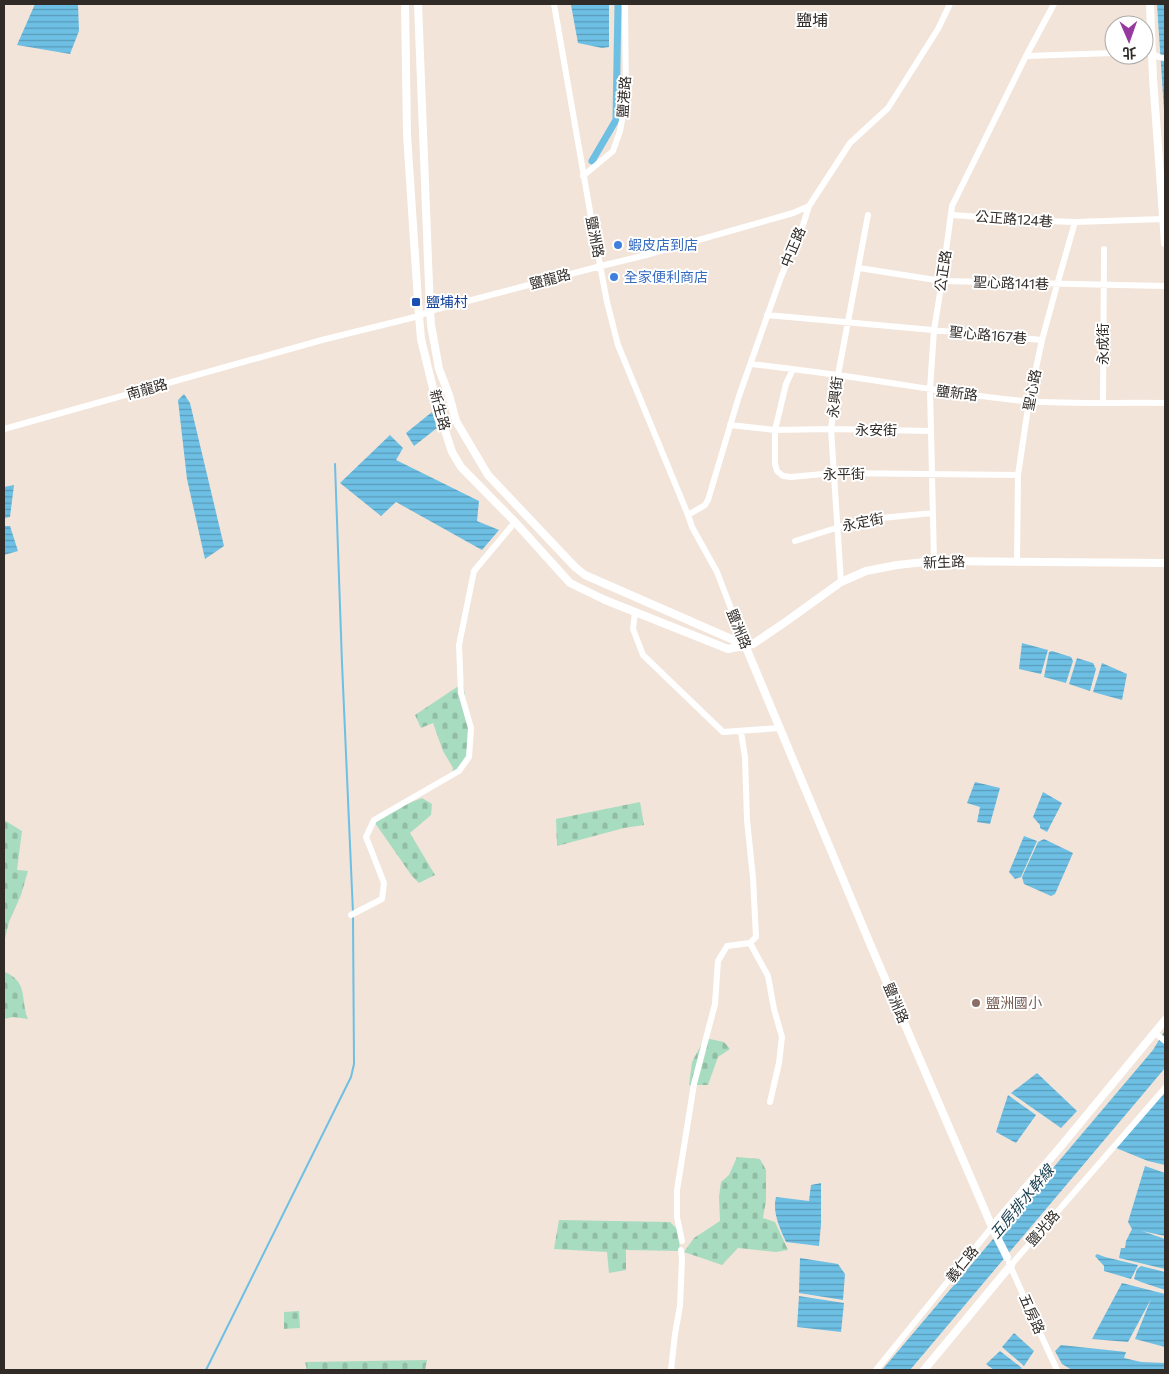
<svg xmlns="http://www.w3.org/2000/svg" width="1169" height="1374" viewBox="0 0 1169 1374" font-family="Commissioner,'Noto Sans TC',sans-serif">
<style>
.cemetery{fill:url(#cemetery-stones)}
.water{fill:url(#water-rules)}
.lines{fill:none;stroke-linecap:round;stroke-linejoin:round}
.stream{stroke:#6dbfe4;stroke-width:2}
.canal{stroke:#6dbfe4;stroke-width:7}
.minor{stroke:#fff;stroke-width:6}
.tertiary{stroke:#fff;stroke-width:8}
.shop-dot{fill:#3f7fe0;stroke:#fff;stroke-width:2}
.transit-dot{fill:#1a4fb4;stroke:#fff;stroke-width:2}
.education-dot{fill:#8d6e63;stroke:#fff;stroke-width:2}
.labels{text-anchor:middle;stroke-width:4;stroke-linejoin:round;paint-order:stroke}
.street-label{font-size:14px;fill:#302b27;stroke:#fff}
.shop-label{font-size:14px;fill:#366cbe;stroke:#fff;text-anchor:start}
.transit-label{font-size:14px;fill:#164399;stroke:#fff;text-anchor:start}
.education-label{font-size:14px;fill:#785e54;stroke:#fff;text-anchor:start}
.water-label{font-size:15px;font-style:italic;fill:#163b4b;stroke:#fff}
.quarter-label{font-size:16px;fill:#302b27;stroke:#fff}
</style>
<defs>
<pattern id="cemetery-stones" width="16" height="16" patternUnits="userSpaceOnUse" patternTransform="scale(1.25)"><rect width="16" height="16" fill="#a8dcc0"/><path d="M2 7V4a2 2 0 0 1 4 0v3zM10 15v-3a2 2 0 0 1 4 0v3z" fill="#91bda5"/></pattern>
<pattern id="water-rules" width="6" height="5" patternUnits="userSpaceOnUse" patternTransform="scale(1.25)"><rect width="6" height="5" fill="#6dbfe4"/><path d="M0 2.5h6" fill="none" stroke="#5a9bb9"/></pattern>
</defs>
<rect width="100%" height="100%" fill="#f2e4d9"/>
<!-- cemetery -->
<path class="cemetery" d="M463,683L471,735L470,759L451,779L453,768L443,751L433,723L421,728L415,715Z
M422,798L432,804L431,815L410,833L435,875L419,883L412,876L375,823L394,809Z
M640,802L644,825L624,828L557,846L556,819Z
M4,820L22,831L17,870L28,871L21,895L9,922L4,943Z
M4,960L5,961V972C29,983 20,999 28,1019L13,1017L4,1019Z
M705,1038L724,1042L730,1049L718,1057L708,1085H689L692,1062Z
M737,1157L760,1159L766,1170V1200L763,1218L775,1222L788,1250L776,1252L738,1248L722,1265L684,1252L694,1238L720,1221L719,1197L721,1182L729,1175Z
M559,1220L670,1222L678,1230L680,1251L626,1250V1270L609,1273L607,1252L554,1249Z
M299,1311L300,1328L284,1329V1312Z
M427,1360L425,1370H307L305,1362Z"/>
<!-- water -->
<path class="water" d="M35,4H78L79,31L70,54L17,45Z
M588,4H609V47L602,48L578,43L571,5Z
M1157,4H1165V126Z
M184,394L190,403L224,546L205,559L187,479L178,400Z
M432,412L437,428L414,446L406,433Z
M390,435L403,448L396,460L479,501L477,521L499,530L482,550L396,502L381,516L340,483Z
M14,485L10,517L4,518V487Z
M4,526H10L18,551L4,555Z
M1022,643L1048,650L1041,674L1019,669Z
M1052,651L1071,657L1073,661L1066,683L1044,677L1049,652Z
M1077,658L1093,663L1096,669L1090,691L1069,684Z
M1102,663L1127,674L1122,700L1093,692Z
M975,782L1000,788L990,824L977,822L980,807L967,803Z
M1043,792L1062,803L1047,832L1040,828V825L1033,817Z
M1024,836L1037,841L1021,877L1015,879L1009,872Z
M1044,839L1073,853L1055,894L1051,896L1024,884L1022,877L1038,842Z
M1165,1030V1068L910,1370H882L1153,1050Z
M1037,1073L1077,1111L1061,1128L1011,1093Z
M1165,1091V1165L1148,1161L1116,1148Z
M1008,1095L1036,1115L1016,1143L996,1132Z
M1145,1166L1165,1173V1236L1142,1231L1165,1239V1269L1119,1258L1121,1248H1125L1126,1241L1132,1229L1128,1222Z
M821,1183V1224L819,1246L786,1242C780,1229 772,1212 776,1197L809,1201L811,1185Z
M1097,1254L1105,1257L1138,1265L1131,1279L1104,1271V1266L1095,1256Z
M800,1258L838,1264L845,1274L843,1300L799,1293Z
M1141,1266L1165,1272V1290L1141,1282L1134,1279L1137,1269Z
M1122,1283L1165,1294V1347L1135,1339L1151,1299L1128,1342L1092,1339Z
M799,1296L844,1303L841,1332L797,1327Z
M1014,1333L1034,1351L1024,1366L1002,1347Z
M1061,1345L1126,1352L1124,1358L1141,1362L1165,1363V1370H1072L1062,1364L1055,1351Z
M1000,1351L1022,1368L1020,1370H994L986,1364Z"/>
<g class="lines">
<!-- stream -->
<path class="stream" d="M335,464L342,663L353,913
M206,1370L351,1077L354,1064L353,917"/>
<!-- canal -->
<path class="canal" d="M592,161L616,120L618,4"/>
<!-- minor -->
<path class="minor" d="M554,4L591,217L607,302L618,345L688,515L692,527L717,572L745,645
M1144,52C1155,52 1156,59 1165,58
M1026,56L1114,53
M583,176L613,151L620,131L626,98L625,4
M952,215L1020,220L1075,222L1163,219
M859,268L942,281L1165,286
M767,315L1042,340
M751,364C780,367 809,371 837,375C896,383 955,394 1014,400C1064,405 1115,402 1165,403
M793,369L786,384L775,430V464L777,471L783,476L791,477L834,473L1018,475
M1103,402L1104,249
M730,425L775,430L831,429L931,431
M4,429L322,340L419,316L430,311L601,266L646,255L793,213L809,206
M688,515L705,505L708,500L739,396L781,277L803,225L809,206L850,143L888,108L938,29L950,4
M795,541L861,520L933,513
M934,561L930,389L934,330L942,281L952,206L1026,56L1054,4
M1017,562L1018,475L1029,401L1042,340L1057,285L1075,222
M841,582L831,429L838,375L868,215
M635,612L633,629L643,655L723,732L780,728
M351,915L382,899L384,883L366,837L374,820L459,771L469,757L471,728L461,693L459,645L474,571L515,522
M750,943L768,976L774,1009L782,1037L779,1063L770,1102
M1155,1033L1165,1041
M682,1241L677,1217V1190L694,1084L715,1004L718,961L727,946L750,943L756,937L753,878L747,820L745,757L741,732
M1009,1263L1036,1324L1057,1370
M1011,1265L1165,1088
M671,1370L675,1334L680,1306L682,1258L681,1250
M876,1370L992,1227"/>
<!-- tertiary -->
<path class="tertiary" d="M405,4L407,135L419,316L421,339L438,409L452,452L461,467L515,522L570,583L605,600L728,649L753,644L784,623L841,582L866,571L897,565L934,561L1165,563
M418,4L430,311L431,325L439,369L449,395L456,421L488,475L575,567L585,575L745,645
M1150,4L1153,78L1165,243
M745,645L871,946L992,1227L1007,1257
M992,1227L1062,1145L1165,1020
M924,1370L1011,1265"/>
</g>
<!-- markers -->
<g class="shop-dot">
<circle cx="618" cy="245" r="5"/>
<circle cx="614" cy="277" r="5"/>
</g>
<rect class="transit-dot" x="411" y="297" width="10" height="10" rx="2.5"/>
<circle class="education-dot" cx="976" cy="1003" r="5"/>
<g class="labels">
<!-- street labels -->
<g class="street-label">
<text transform="translate(624 97) rotate(-86)" y="5">鹽港路</text>
<text transform="translate(1014 219) rotate(4)" y="5">公正路124巷</text>
<text transform="translate(595 237) rotate(79)" y="5">鹽洲路</text>
<text transform="translate(793 247) rotate(-67)" y="5">中正路</text>
<text transform="translate(943 271) rotate(-81)" y="5">公正路</text>
<text transform="translate(550 279) rotate(-15)" y="5">鹽龍路</text>
<text transform="translate(1011 283) rotate(2)" y="5">聖心路141巷</text>
<text transform="translate(988 335) rotate(5)" y="5">聖心路167巷</text>
<text transform="translate(1103 344) rotate(-90)" y="5">永成街</text>
<text transform="translate(147 389) rotate(-16)" y="5">南龍路</text>
<text transform="translate(1032 390) rotate(-79)" y="5">聖心路</text>
<text transform="translate(957 393) rotate(7)" y="5">鹽新路</text>
<text transform="translate(835 397) rotate(-83)" y="5">永興街</text>
<text transform="translate(440 410) rotate(75)" y="5">新生路</text>
<text transform="translate(876 430) rotate(1)" y="5">永安街</text>
<text transform="translate(844 474) rotate(-1)" y="5">永平街</text>
<text transform="translate(863 522) rotate(-11)" y="5">永定街</text>
<text transform="translate(944 562) rotate(-2)" y="5">新生路</text>
<text transform="translate(739 629) rotate(68)" y="5">鹽洲路</text>
<text transform="translate(896 1003) rotate(67)" y="5">鹽洲路</text>
<text transform="translate(1043 1228) rotate(-49)" y="5">鹽光路</text>
<text transform="translate(962 1264) rotate(-51)" y="5">義仁路</text>
<text transform="translate(1032 1314) rotate(66)" y="5">五房路</text>
</g>
<!-- shop labels -->
<g class="shop-label">
<text x="628" y="250">蝦皮店到店</text>
<text x="624" y="282">全家便利商店</text>
</g>
<!-- transit labels -->
<g class="transit-label">
<text x="426" y="307">鹽埔村</text>
</g>
<!-- education labels -->
<g class="education-label">
<text x="986" y="1008">鹽洲國小</text>
</g>
<!-- water labels -->
<g class="water-label">
<text transform="translate(1022 1202) rotate(-50)" y="5">五房排水幹線</text>
</g>
<!-- quarter labels -->
<g class="quarter-label">
<text x="812" y="26">鹽埔</text>
</g>
</g>
<!-- border -->
<rect width="1169" height="1374" fill="none" stroke="#302b27" stroke-width="10"/>
<!-- north arrow -->
<g transform="translate(1129 40) rotate(178)"><circle r="24" fill="#ffffff" stroke="#acaaa9"/>
<path d="M0-4L9 19L0 12L-9 19Z" fill="#9638a0"/>
<text y="-8" font-size="14" font-weight="bold" text-anchor="middle" fill="#302b27">北</text>
</g>
</svg>
